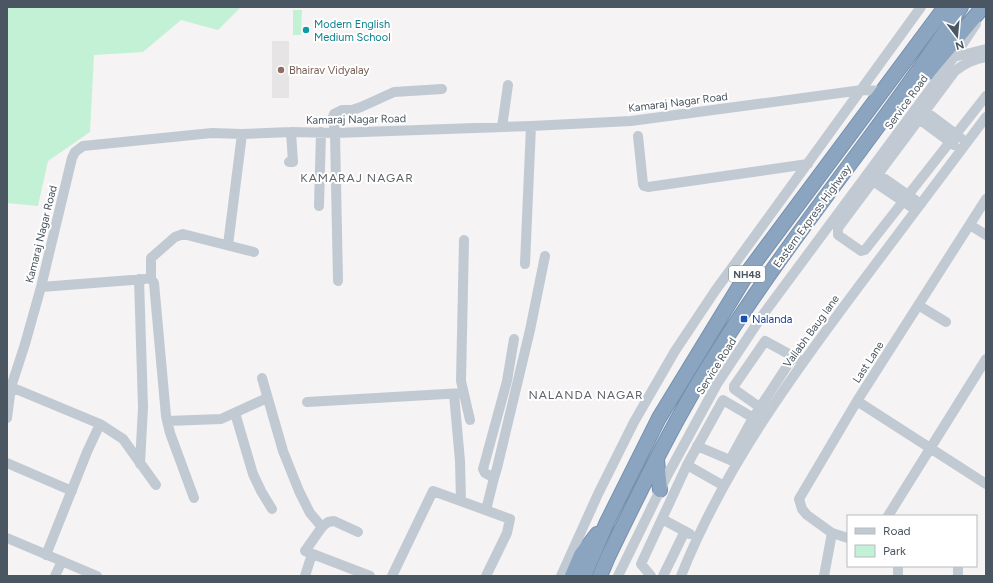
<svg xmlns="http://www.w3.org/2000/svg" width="993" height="583" viewBox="0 0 993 583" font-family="Figtree,sans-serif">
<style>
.education{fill:#e6e4e5}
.green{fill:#c3f1d5}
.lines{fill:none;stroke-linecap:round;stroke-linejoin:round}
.highway-casing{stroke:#7690ad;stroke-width:16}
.minor{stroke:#c1cad2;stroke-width:10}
.highway{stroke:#8ba5c1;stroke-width:14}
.culture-dot{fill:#0f9aa8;stroke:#fff;stroke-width:1.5}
.education-dot{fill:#8d6e63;stroke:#fff;stroke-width:1.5}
.transit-dot{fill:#1a4fb4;stroke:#fff;stroke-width:1.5}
.labels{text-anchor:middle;stroke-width:4;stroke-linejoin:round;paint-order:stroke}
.shield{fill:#fff;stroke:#808990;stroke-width:1}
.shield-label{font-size:10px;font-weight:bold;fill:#4a5661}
.culture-label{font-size:11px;fill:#0d838f;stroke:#fff;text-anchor:start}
.education-label{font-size:11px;fill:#785e54;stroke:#fff;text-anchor:start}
.street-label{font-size:11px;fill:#4a5661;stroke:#fff}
.transit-label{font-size:11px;fill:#164399;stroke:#fff;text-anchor:start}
.neighbourhood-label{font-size:12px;letter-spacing:1px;fill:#5f6368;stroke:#fff}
</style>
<rect width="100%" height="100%" fill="#f5f3f3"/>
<!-- education -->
<path class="education" d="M272,41H289V98H272Z"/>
<!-- green -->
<path class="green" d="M7,7H241L218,30L181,20L143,52L94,55L90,132L48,161L38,206L7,203Z
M293,10H302L301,35H293Z"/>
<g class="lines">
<defs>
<path id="highway" d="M928,72L983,7
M657,460L660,490
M572,576L581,555L597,534
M584,576L607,522L659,418L750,269L945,7
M600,576L608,557C642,487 676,416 718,351C793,232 885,125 961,7"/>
</defs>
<!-- highway casing -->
<use href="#highway" class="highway-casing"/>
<!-- minor -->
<path class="minor" d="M954,57L986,49
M986,57C974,59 965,63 955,71L838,228V235L861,251L865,250L986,96
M925,111L961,138
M919,119L954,145
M502,127L508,85
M638,136L643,184L644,186L648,187L808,164
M289,162H293L291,132
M878,174L921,204
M873,181L916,210
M319,206L321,132
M970,225L986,235
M464,240L461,381L470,420
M228,245L242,134
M525,264L531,126
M139,279L143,407L140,464
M338,281L335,133L333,117L334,114L342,110H352L361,107L394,92L442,89
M41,287L145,279
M918,305L946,322
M262,378L283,451L299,491L310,513L322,527L328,522L334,521L358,532
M11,387L25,344L41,287L72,158L75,152L83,146L212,133L242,134L291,132L335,133L531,126L631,121L862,90L882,91
M454,394L460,461L461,501
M857,401L986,484
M307,402L463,393
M765,411L734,389V386L765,341L798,359
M235,413L253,474L261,491L272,509
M7,418L11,387L100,424L123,439L156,485
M167,421L221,419L267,398
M697,446L730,460L753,418L793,357
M7,463L72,491
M687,465L724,486
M494,478L485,473L483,469L507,381L514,339
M194,498L170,433L166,416L154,283L151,279V258L175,237L183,234L254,252
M486,510L494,478L497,468L530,330L545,256
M888,516L986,359
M662,519L690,534
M322,527L305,551L370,576
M7,538L97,576
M848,538L832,533L807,515L802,509L799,499L857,401L986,199
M46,555L87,452L100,424
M958,566V576
M55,576L62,561
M305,576L312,554
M392,576L433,491L510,519L507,533L486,576
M561,576L598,494L634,422L675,351L715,291L921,7
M618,576L668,474L717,384L762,316L954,57L976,24
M651,576L641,564L687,465L723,400L762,423
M663,576L685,531
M681,576C723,470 791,377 859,286C901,230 944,173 986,117
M824,576L832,533
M898,576V566"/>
<!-- highway -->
<use href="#highway" class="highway"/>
</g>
<!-- markers -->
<circle class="culture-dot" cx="306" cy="30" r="4"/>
<circle class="education-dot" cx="281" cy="70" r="4"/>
<rect class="transit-dot" x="740" y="315" width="8" height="8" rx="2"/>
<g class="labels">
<!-- shield labels -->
<rect class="shield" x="729" y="266" width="36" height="16" rx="3"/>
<g class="shield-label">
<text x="747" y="278">NH48</text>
</g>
<!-- culture labels -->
<g class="culture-label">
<text x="314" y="28">Modern English<tspan x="314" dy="13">Medium School</tspan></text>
</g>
<!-- education labels -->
<g class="education-label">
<text x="289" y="74">Bhairav Vidyalay</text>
</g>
<!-- street labels -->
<g class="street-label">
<text transform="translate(678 102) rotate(-7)" y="4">Kamaraj Nagar Road</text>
<text transform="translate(906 102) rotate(-54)" y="4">Service Road</text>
<text transform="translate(356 119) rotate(-1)" y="4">Kamaraj Nagar Road</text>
<text transform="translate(812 216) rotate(-54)" y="4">Eastern Express Highway</text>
<text transform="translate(41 234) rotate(-76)" y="4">Kamaraj Nagar Road</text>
<text transform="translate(811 331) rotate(-54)" y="4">Vallabh Baug lane</text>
<text transform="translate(868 362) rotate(-57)" y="4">Last Lane</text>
<text transform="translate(716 366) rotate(-58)" y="4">Service Road</text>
</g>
<!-- transit labels -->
<g class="transit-label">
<text x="752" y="323">Nalanda</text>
</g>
<!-- neighbourhood labels -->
<g class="neighbourhood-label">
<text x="357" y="182">KAMARAJ NAGAR</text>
<text x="586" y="399">NALANDA NAGAR</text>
</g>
</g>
<!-- border -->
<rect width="993" height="583" fill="none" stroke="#4a5661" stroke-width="16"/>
<!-- legend -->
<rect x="847" y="515" width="130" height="52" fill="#ffffff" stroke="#b7bbc0"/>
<rect x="855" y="528" width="20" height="6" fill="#c1cad2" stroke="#b7bbc0"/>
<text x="883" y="535" font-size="12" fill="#4a5661">Road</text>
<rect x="855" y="545" width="20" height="12" fill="#c3f1d5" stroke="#b7bbc0"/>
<text x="883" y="555" font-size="12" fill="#4a5661">Park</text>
<!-- north arrow -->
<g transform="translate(957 36) rotate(164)" stroke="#ffffff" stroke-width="3" paint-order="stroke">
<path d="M0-3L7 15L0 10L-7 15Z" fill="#4a5661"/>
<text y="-6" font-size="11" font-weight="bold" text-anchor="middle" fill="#4a5661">N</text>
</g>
</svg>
